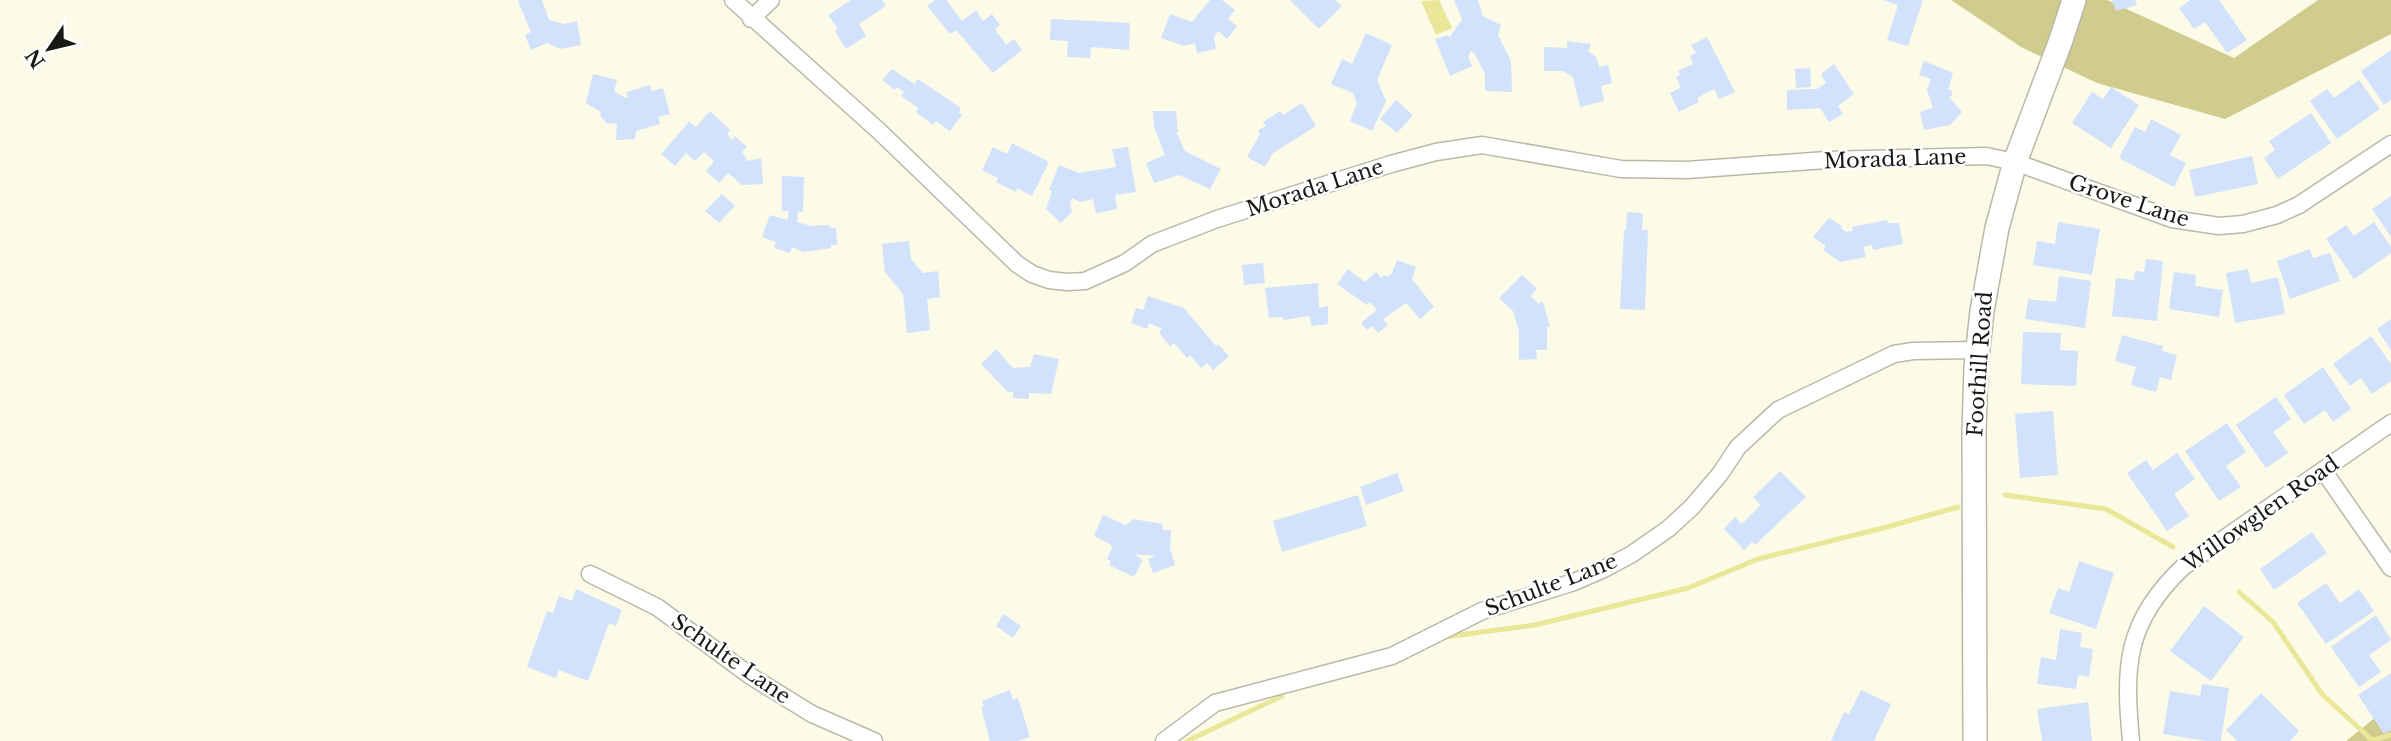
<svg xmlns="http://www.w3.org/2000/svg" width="2391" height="741" viewBox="0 0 2391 741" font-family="'Libre Baskerville',serif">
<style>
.green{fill:#cfcc8d}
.water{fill:#eae798}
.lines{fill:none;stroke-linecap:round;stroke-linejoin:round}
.stream{stroke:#eae798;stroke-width:5}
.building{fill:#d2e1fc}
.minor-casing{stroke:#b9b9a8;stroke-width:19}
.secondary-casing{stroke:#b9b9a8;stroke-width:26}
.minor{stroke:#fff;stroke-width:16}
.secondary{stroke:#fff;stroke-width:23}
.labels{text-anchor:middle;stroke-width:5;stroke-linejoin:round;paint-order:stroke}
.street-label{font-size:21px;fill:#191913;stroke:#fff}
</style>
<rect width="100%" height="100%" fill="#fbfbe8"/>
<!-- green -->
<path class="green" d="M1951,0H2107L2234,58L2318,0H2391V34L2225,119L2097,83L2021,47Z
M2391,705V741H2346Z"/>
<!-- water -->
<path class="water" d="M1439,0L1452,28L1436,35L1421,1Z"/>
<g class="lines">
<!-- stream -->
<path class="stream" d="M2005,495L2106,509L2173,547
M2239,592L2273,622L2322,694L2372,740
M1444,637L1535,625L1688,588L1758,559L1883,528L1958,507
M1187,741L1282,696
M2370,741L2391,735"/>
</g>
<!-- building -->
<path class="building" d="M520,0H542L549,20L564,24L577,21L581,45L560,49L547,43L531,50L525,35L531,32L518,1Z
M851,0H882L886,6L859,24L866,36L846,49L835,31L838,29L828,15Z
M935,0H946L962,21L976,10L983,21L992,14L1000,25L995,29L1006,45L1014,39L1022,50L993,73L956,30L950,34L927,6Z
M1210,0H1222L1235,10L1228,19L1237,26L1227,39L1218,31L1214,37L1216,49L1197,53L1195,43L1184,46L1161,38L1170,14L1192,22Z
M1290,0H1335L1342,6L1319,29Z
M1454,0H1478L1483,16L1501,25L1498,35L1511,61L1512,92L1485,91V74L1475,54L1471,51L1468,56L1472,66L1450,76L1435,39L1447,35L1450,37L1462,19Z
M1883,0H1923L1908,46L1887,40L1898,5Z
M2112,0H2135L2137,5L2116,11Z
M2190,0H2219L2247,40L2227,53L2205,22L2194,29L2179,8Z
M1051,19L1130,23L1129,50L1091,47L1090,58L1067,57L1068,41L1050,40Z
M1366,33L1392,45L1377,80L1386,101L1372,131L1350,121L1357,103L1353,93L1331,84L1342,59L1352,64Z
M1707,37L1735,92L1719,99L1714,89L1697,98L1699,102L1679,112L1670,93L1681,87L1676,77L1680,75L1678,71L1693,64L1690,56L1696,53L1691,45Z
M1567,41L1591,44L1588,51L1596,57L1599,67L1608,65L1612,83L1601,86L1604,101L1580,107L1573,77L1563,71H1544V47L1567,48Z
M2391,50V100L2384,105L2361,71Z
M1924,61L1953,73L1948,90L1951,89L1952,96L1949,97L1962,112L1950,125L1924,130L1920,112L1933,108L1927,90L1931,79L1919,75Z
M1834,64L1854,94L1838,106L1843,114L1829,122L1820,108L1787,110V90L1817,89L1826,83L1821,74Z
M1810,68L1811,87L1796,88L1795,69Z
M892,69L914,84L918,79L961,108L959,112L962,115L950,131L936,121L933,125L916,112L918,108L901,96L904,92L897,87L895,90L882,80Z
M593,74L617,80L614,91L626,98L628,97L626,92L650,85L651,91L663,88L670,114L658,117L660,124L636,131L635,139L616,140L617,124L606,123L600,115L601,112L586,103Z
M2359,80L2380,109L2337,139L2310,101L2327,89L2334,98Z
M2111,87L2139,105L2111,148L2072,123L2092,92L2103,99Z
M1396,100L1413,115L1397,133L1380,119Z
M1302,103L1316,126L1273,153L1265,167L1247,157L1260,134L1258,130L1266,126L1263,122L1280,111L1283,115Z
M710,111L730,130L727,134L732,140L735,136L747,147L742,152L748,161L761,158L763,184L742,185L728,173L719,183L706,171L714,161L704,152L695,161L686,153L675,166L661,154L689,122L696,127Z
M1153,111H1176L1178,132H1176L1185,151L1221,169L1210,189L1179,175L1154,183L1146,163L1165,155L1154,127Z
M2311,113L2331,143L2278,179L2264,158L2275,150L2269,141Z
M2151,119L2181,135L2170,155L2186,163L2174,187L2119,158L2135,127L2145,132Z
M1012,143L1049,162L1032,196L1017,188L1016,192L996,182L998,178L982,170L993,147L1007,154Z
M1128,147L1136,192L1115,195L1117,209L1096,213L1093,199L1080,202L1072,198L1070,202L1072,212L1061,223L1046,209L1052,191L1049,190L1059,165L1079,173L1116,167L1112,149Z
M2252,156L2258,184L2195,197L2189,170Z
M782,176L804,177L803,212H798L797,222L811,226L829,225L831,228H836L837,245H830L831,248L803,252L792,247L790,253L774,248L776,242L762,237L770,215L787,220L789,211H782Z
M722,194L735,206L719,223L705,211Z
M2391,196V237L2372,209Z
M1627,212L1643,213L1642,230H1648L1645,310L1620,309L1624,230H1626Z
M1829,218L1842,226L1841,228L1846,232L1853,231L1852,227L1887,220L1888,223H1899L1903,244L1873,250L1872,245L1863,247L1866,257L1840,262L1823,250L1826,246L1813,237Z
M2058,222L2100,229L2092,275L2033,265L2037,241L2055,244Z
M2374,222L2391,247V253L2354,279L2326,239L2346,225L2354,236Z
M909,241L911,259L923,273L938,271L940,297L927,299L930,330L907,333L903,294L885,272L882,244Z
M2310,249L2313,258L2330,253L2340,281L2290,299L2277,261Z
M2146,259L2163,261L2157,321L2112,316L2116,278L2134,280L2135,271L2144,272Z
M1397,260L1416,267L1412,279L1434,307L1420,319L1406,303L1383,319L1388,325L1378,333L1372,326L1367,330L1361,323L1377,310L1370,302L1367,305L1337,284L1348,269L1365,282L1376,272L1381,278L1385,275L1387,277L1392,273Z
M1263,263L1265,283L1244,285L1242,265Z
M2248,269L2251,283L2278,277L2285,314L2235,323L2226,273Z
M2174,272L2196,275L2195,286L2223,290L2219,317L2169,309Z
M1522,275L1537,289L1530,296L1538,303L1543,302L1550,327H1547V350H1536L1537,359L1519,360V331L1513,311L1499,298Z
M2059,276L2091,281L2085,328L2025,319L2028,299L2056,302Z
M1318,283L1319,308L1328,306V324L1312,326L1309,316L1284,320L1283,317L1269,318L1265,288Z
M1148,296L1184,308L1216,346L1218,344L1229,356L1213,370L1207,363L1201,368L1190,355L1187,358L1174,343L1170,346L1159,333L1162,329L1149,323L1147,329L1131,323L1136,308L1143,310Z
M2391,319V350L2377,329Z
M2023,332L2061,333L2060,350L2078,351L2076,386L2021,384Z
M2122,335L2163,346L2162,351L2177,355L2171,380L2160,377L2156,392L2131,385L2136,367L2115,361Z
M2371,336L2391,364V381L2372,394L2361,378L2350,386L2333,364Z
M996,349L1013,368L1030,367L1034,354L1059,359L1051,394L1029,393V399L1013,398V392H1008L981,364Z
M2323,367L2351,409L2333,422L2325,410L2304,424L2284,395Z
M2276,397L2291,419L2273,432L2288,453L2266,468L2236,425Z
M2053,411L2058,475L2020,478L2015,414Z
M2227,423L2246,452L2226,466L2241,487L2219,501L2185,451Z
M2177,453L2195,479L2174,494L2189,516L2167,531L2127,473L2146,460L2153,470Z
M1780,471L1806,497L1755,545L1752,542L1744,550L1724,529L1735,517L1742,524L1761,505L1753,497Z
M1397,473L1404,491L1366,505L1360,487Z
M1358,495L1367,526L1282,552L1273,521Z
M1103,515L1126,525L1133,519L1162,524L1163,530H1171L1170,548L1175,565L1153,573L1148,559L1156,556L1134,554L1143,560L1134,577L1109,565L1111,561L1107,559L1113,546L1094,536Z
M2312,532L2327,553L2274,590L2260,569Z
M2079,561L2114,573L2096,629L2049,613L2058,588L2069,592Z
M2326,583L2340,603L2359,589L2374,611L2326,644L2297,603Z
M576,589L622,610L616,626L609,623L588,681L559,670L556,678L527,667L547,611L553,613L559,596L572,601Z
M2204,606L2244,637L2211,681L2170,651Z
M1004,614L1021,626L1013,638L996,626Z
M2376,615L2391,640L2369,655L2381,672L2359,687L2331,647Z
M2060,629L2082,633L2080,647L2093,649L2089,677L2078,675L2076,689L2037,684L2041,657L2056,660Z
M2391,673V730L2384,734L2358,695Z
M2202,684L2229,688L2221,741H2206L2163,734L2170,691L2200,696Z
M1010,690L1013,700L1018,698L1030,737L1017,741H990L981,707H984L982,701Z
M1861,690L1891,704L1874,741H1831L1844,712L1849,714Z
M2261,693L2299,731L2290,741H2237L2226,730Z
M2088,702L2092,741H2042L2037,709Z"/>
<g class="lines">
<defs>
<path id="minor" d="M733,0L879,131L1017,264L1032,274L1049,280L1067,282L1085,281L1125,263L1152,244L1217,219L1391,164L1436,152L1482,145L1621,169L1687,170L1826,160L1986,156L2015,162L2172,219L2219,226L2243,224L2277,215L2299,205L2391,144
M751,19L771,0
M2323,470L2391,568
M590,574L657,607L752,677L812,714L874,741
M1164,741L1215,703L1392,656L1482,611L1574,582L1604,569L1632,554L1668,529L1692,507L1720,474L1738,447L1778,410L1894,354L1913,351L1977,350
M2131,741C2124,666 2125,622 2183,567L2391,423"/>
<path id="secondary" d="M1975,741L1974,432L1976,367L1982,311L1997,228L2015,162L2061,40L2074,0"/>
</defs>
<!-- minor casing -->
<use href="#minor" class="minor-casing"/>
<!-- secondary casing -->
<use href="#secondary" class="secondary-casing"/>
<!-- minor -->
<use href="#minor" class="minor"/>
<!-- secondary -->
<use href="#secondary" class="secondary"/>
</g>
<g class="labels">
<!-- street labels -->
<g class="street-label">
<text transform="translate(1895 159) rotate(-2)" y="7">Morada Lane</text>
<text transform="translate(1315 188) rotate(-18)" y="7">Morada Lane</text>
<text transform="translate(2129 201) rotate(18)" y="7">Grove Lane</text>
<text transform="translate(1980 364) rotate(-86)" y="7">Foothill Road</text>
<text transform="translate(2261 514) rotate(-35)" y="7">Willowglen Road</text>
<text transform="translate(1551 585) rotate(-21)" y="7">Schulte Lane</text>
<text transform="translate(731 659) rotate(35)" y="7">Schulte Lane</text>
</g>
</g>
<!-- north arrow -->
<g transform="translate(49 49) rotate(235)" stroke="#ffffff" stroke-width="5" paint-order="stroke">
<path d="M0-5L12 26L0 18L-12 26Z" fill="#191913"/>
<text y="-10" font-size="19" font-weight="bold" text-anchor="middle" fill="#191913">N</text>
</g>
</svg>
